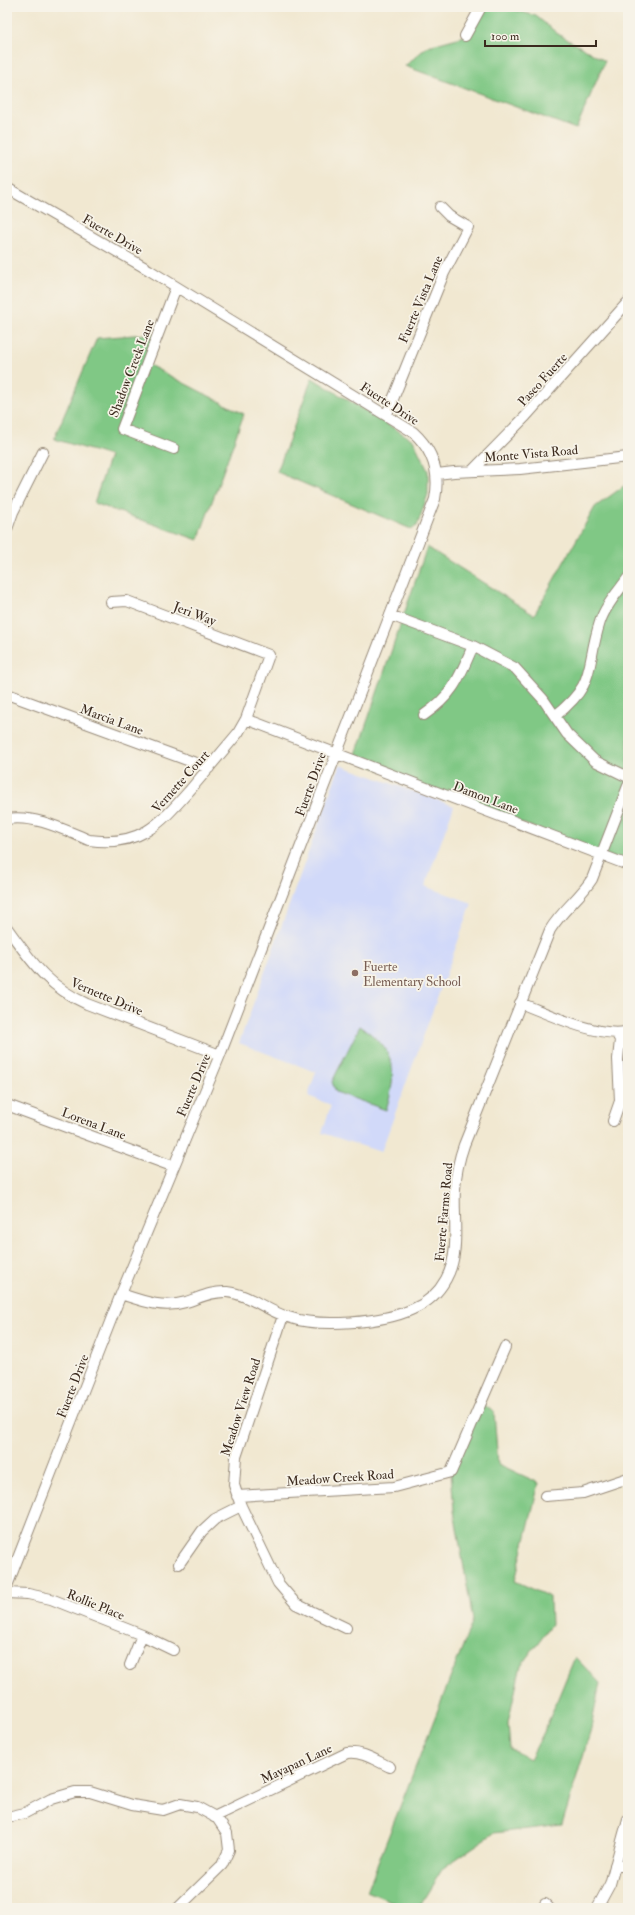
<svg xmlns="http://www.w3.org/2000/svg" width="635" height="1915" viewBox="0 0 635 1915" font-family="'IM FELL Double Pica',serif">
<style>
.built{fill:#d1d9f9}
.green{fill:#80c885;stroke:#5e7952}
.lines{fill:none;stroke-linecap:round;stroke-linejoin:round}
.minor-casing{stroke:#968978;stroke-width:12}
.minor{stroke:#fff;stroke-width:10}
.education-dot{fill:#8d6e63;stroke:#f7f3e8;stroke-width:1.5}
.labels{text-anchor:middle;stroke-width:3.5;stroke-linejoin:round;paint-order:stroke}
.street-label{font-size:13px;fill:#3b2a1e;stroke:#f7f3e8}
.education-label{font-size:13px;fill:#785e54;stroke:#f7f3e8;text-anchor:start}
</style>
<rect width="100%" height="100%" fill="#f7f3e8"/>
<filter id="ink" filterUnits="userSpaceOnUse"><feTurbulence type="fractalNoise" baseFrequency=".025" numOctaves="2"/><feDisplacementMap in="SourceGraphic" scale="8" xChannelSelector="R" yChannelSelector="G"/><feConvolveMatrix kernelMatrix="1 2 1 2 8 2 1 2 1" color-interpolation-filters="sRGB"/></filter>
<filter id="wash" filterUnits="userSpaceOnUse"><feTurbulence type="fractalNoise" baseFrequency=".012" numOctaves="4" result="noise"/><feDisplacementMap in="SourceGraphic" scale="16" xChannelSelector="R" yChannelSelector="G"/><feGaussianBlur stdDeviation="0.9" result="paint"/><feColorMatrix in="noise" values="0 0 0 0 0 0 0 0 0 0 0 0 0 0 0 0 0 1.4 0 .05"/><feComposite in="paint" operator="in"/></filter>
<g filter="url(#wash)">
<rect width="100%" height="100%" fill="#f1e8d1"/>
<!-- built -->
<path class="built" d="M340,765L454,806L425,886L472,903L381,1152L322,1133L331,1105L308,1096L316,1072L239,1043Z"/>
<!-- green -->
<path class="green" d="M481,7H505L536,16L558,34L605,61L576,129L405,66L428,46L465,36Z
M159,333L147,364L244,414L198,540L94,503L110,456L54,439L97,338Z
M312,378L413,440L428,471V494L417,526L411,529L277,472Z
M628,483V863L354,760L427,547L534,615L595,507Z
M360,1026C396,1050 398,1070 386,1110L336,1092L332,1082Z
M480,1403L494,1412L498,1464L539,1483L515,1581L550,1597L551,1625L521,1665L508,1723L510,1749L530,1759L544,1732L575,1657L600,1683L590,1733L562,1825L494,1833L443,1868L418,1908H407L367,1891L473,1620L454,1511L451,1472Z"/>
</g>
<g filter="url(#ink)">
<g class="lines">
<defs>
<path id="minor" d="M465,36L481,7
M7,188L149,270L413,432C433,450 440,473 435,499L220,1055L121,1294L7,1586
M387,414L444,273L468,227L449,216L440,207
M174,449L122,429L176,287
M473,470L526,416L628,302
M437,474L454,472L520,469L628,457
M7,529L13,512L43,452
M390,615L473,646L515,668L543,699L567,734L595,761L628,777
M7,694L209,768
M424,715C454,694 459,678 473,646
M555,716C598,682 585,668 600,622C605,606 618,592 628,578
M246,719L628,865
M7,819C36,815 62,829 89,840C140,847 159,825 190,790C206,771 222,752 238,733L246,719L269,655L127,601L111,602
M7,928C32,962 47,986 87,1004L220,1055
M520,1003C549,1014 596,1037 625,1032
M7,1105L172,1166
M613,1121L620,1101L618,1059L620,1040L617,1034
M121,1294C142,1301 163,1309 186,1302C199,1298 212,1291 227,1292C249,1294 267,1311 288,1317C319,1328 383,1323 413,1309C427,1303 439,1292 446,1279C461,1252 453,1218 455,1189C456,1174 459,1159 464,1145L550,930C562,910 580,898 592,879L628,786
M283,1316L236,1457L234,1485L241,1506L278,1583L296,1604L346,1628
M237,1496L394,1487L451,1472L505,1347
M545,1496L583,1493L628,1478
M179,1564L202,1531L215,1519L241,1506
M7,1593L28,1594L51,1599L142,1635L173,1650
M130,1665L142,1635
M7,1817L25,1813L51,1799L75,1792H90L132,1805L163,1810L180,1804L197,1807L217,1818L227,1833L229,1850L222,1865L178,1908
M214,1817L347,1753C363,1751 376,1761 390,1767
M615,1865L628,1867
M545,1904L549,1908
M597,1908L610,1884L628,1819"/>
</defs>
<!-- minor casing -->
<use href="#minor" class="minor-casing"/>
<!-- minor -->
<use href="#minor" class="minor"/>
</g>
</g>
<!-- markers -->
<circle class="education-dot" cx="355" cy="973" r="4"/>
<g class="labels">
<!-- street labels -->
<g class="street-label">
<text transform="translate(113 234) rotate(30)" y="5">Fuerte Drive</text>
<text transform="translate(420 299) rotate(-67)" y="5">Fuerte Vista Lane</text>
<text transform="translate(131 368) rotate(-69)" y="5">Shadow Creek Lane</text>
<text transform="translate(542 379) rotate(-48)" y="5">Paseo Fuerte</text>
<text transform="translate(390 403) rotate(33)" y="5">Fuerte Drive</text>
<text transform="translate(531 453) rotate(-5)" y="5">Monte Vista Road</text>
<text transform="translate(195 613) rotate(21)" y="5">Jeri Way</text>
<text transform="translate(112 719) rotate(20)" y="5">Marcia Lane</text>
<text transform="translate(180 781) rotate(-48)" y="5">Vernette Court</text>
<text transform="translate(310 784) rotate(-70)" y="5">Fuerte Drive</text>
<text transform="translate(486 797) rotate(21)" y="5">Damon Lane</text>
<text transform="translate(107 996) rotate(23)" y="5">Vernette Drive</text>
<text transform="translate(193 1085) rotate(-67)" y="5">Fuerte Drive</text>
<text transform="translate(94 1123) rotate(21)" y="5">Lorena Lane</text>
<text transform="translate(443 1212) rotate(-85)" y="5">Fuerte Farms Road</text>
<text transform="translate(72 1386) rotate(-69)" y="5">Fuerte Drive</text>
<text transform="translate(240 1407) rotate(-72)" y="5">Meadow View Road</text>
<text transform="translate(340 1477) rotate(-4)" y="5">Meadow Creek Road</text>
<text transform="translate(96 1604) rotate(22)" y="5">Rollie Place</text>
<text transform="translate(296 1763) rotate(-25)" y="5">Mayapan Lane</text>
</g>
<!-- education labels -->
<g class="education-label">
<text x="363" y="971">Fuerte<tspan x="363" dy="15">Elementary School</tspan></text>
</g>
</g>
<!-- margin -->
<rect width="635" height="1915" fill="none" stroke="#f7f3e8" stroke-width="24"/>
<!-- scale -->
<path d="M485 40v6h111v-6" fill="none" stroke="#3b2a1e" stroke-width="2"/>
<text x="491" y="40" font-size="12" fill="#3b2a1e" stroke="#f7f3e8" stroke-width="3" paint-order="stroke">100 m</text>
</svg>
